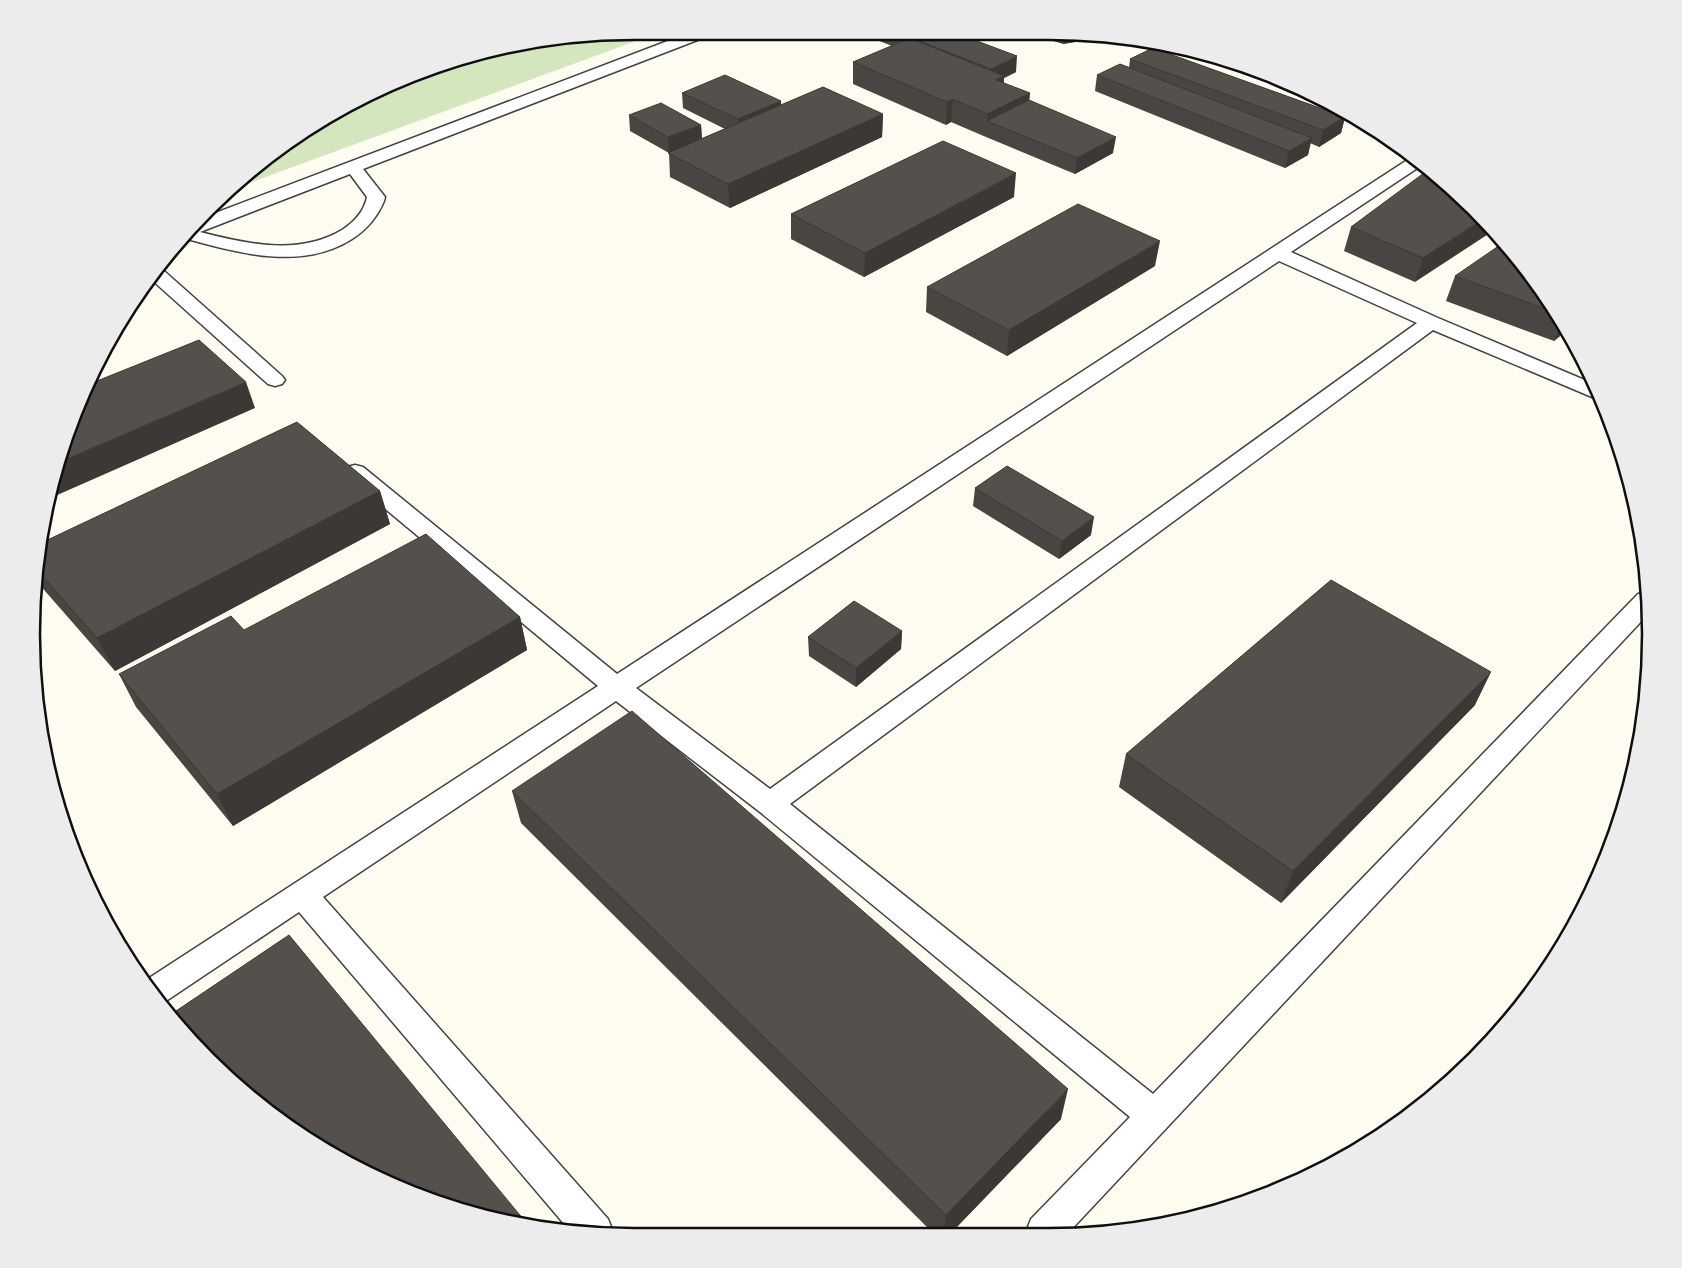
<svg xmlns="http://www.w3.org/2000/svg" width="1682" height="1268" viewBox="0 0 1682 1268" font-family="'Libre Baskerville',serif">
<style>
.green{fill:#d3e6bd}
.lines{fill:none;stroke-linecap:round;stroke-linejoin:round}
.lane-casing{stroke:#424242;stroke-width:3}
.lane{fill:#fff;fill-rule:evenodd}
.wall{fill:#4a4541}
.shaded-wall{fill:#3c3835}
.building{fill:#56504c;stroke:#3c3835}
.rim{fill:none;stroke:#0f0f0f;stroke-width:2.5}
</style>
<rect width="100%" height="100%" fill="#fefbf1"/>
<!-- green -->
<path class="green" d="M634,31H663L225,192L237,181L332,112L478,52Z"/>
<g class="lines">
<defs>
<path id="lane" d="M694,31H715L713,34L363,169L385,197L384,201C377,218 366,230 352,239C300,272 235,252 180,237L197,220ZM350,174L367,197C364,212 354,222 342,230C298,256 247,244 200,232Z
M1412,157L1422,165L1291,252L1438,318L1594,384L1602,398L1592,397L1433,330L790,804L1153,1094L1638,594L1647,592L1649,613L1069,1232H1026L1031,1219L1130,1117L760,812L616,701L323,897L608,1219L613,1232H571L299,912L163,1003H161L143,982L598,686L347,477L344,472L347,467L355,465L363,467L617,674ZM1279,261L1417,323L770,789L636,688Z
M159,269L163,270L282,376L285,380L282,384L275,386L268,384L152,280Z"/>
</defs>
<!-- lane casing -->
<use href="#lane" class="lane-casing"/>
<!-- lane -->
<use href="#lane" class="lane"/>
</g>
<!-- wall -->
<path class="wall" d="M857,32H966L955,33L1016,72L1004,78V83L1029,100L1113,153L1075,174L986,137L951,122L946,125L853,84V62L892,46Z
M1026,32L1087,33L1093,39L1063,44Z
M1130,59L1345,117L1341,133L1319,147L1310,143L1308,155L1285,168L1095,91L1097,75L1129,68Z
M682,93L781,101V105L883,114L882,137L730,208L670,177L669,153L630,131L629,115L701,125L702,139L725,129L683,108Z
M1014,197L864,277L791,239V214Z
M1474,208L1415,282L1344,251L1351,227Z
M1155,266L1007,356L926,312L927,287Z
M1455,276L1549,299L1566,331L1554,341L1446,301Z
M975,488L1091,535L1059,559L973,506Z
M380,491L390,524L115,671L38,583L41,543Z
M520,617L527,650L233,826L136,707L119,674L244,630Z
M902,631L901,649L856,687L809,656L808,637Z
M1475,705L1281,903L1119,787L1126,754Z
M512,791L1061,1119L952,1232H932L521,823Z"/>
<!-- shaded-wall -->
<path class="shaded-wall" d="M1064,32L1087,33L1094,34L1093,39L1063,44Z
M1017,56L1016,72L1004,78L1003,99L990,85L991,69Z
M1030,93L1028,116L987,121V114Z
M953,99L951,122L946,125L947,102Z
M781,101L782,117L739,135L738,119Z
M883,114L882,137L730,208L728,184Z
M1345,117L1341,133L1319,147L1323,130Z
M701,125L702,141L669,153L668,137Z
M1116,137L1113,153L1075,174L1077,158Z
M1312,138L1308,155L1285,168L1289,151Z
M1016,173L1014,197L864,277L865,253Z
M1483,219L1493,231L1415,282L1423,258Z
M1160,241L1155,266L1007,356L1009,330Z
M1562,323L1566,331L1554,341Z
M246,382L255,408L55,496L52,489L62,461Z
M380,491L390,524L115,671L97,638Z
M1094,517L1091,535L1059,559L1062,541Z
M520,617L527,650L233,826L217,794Z
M902,631L901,649L856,687V668Z
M1491,672L1475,705L1281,903L1293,871Z
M1068,1089L1061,1119L952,1232H944L946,1215Z"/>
<!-- building -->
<path class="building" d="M896,32H953L1017,56L991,69Z
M910,38L1004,76L996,80L1030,93L987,114L953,99L947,102L853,62Z
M1153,48L1345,117L1323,130L1130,59Z
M1120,64L1312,138L1289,151L1097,75Z
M725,75L781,101L738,119L682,93Z
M823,87L883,114L728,184L668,153Z
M1029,100L1116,137L1077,158L987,121Z
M661,103L701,125L668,137L629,115Z
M943,141L1016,173L865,253L791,214Z
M1428,170L1474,208L1483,219L1423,258L1351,227Z
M1078,204L1160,241L1009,330L927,287Z
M1503,243L1549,299L1557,313L1455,276Z
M199,340L246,382L62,461L87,385Z
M297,422L380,491L97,638L39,572L41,543Z
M1007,466L1094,517L1062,541L975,488Z
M426,534L520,617L217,794L119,674L231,616L244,630Z
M1331,580L1491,672L1293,871L1126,754Z
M854,601L902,631L856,668L808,637Z
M632,711L1068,1089L946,1215L512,791Z
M289,935L528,1225L440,1205L332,1156L208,1060L170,1015Z"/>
<!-- crop -->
<path d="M0 0H1682V1268H0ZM634 40H1048A594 594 0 0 1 1642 634V634A594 594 0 0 1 1048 1228H634A594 594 0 0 1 40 634V634A594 594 0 0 1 634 40Z" fill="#ececec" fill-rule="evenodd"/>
<path class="rim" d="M634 40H1048A594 594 0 0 1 1642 634V634A594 594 0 0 1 1048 1228H634A594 594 0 0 1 40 634V634A594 594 0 0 1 634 40Z"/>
</svg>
